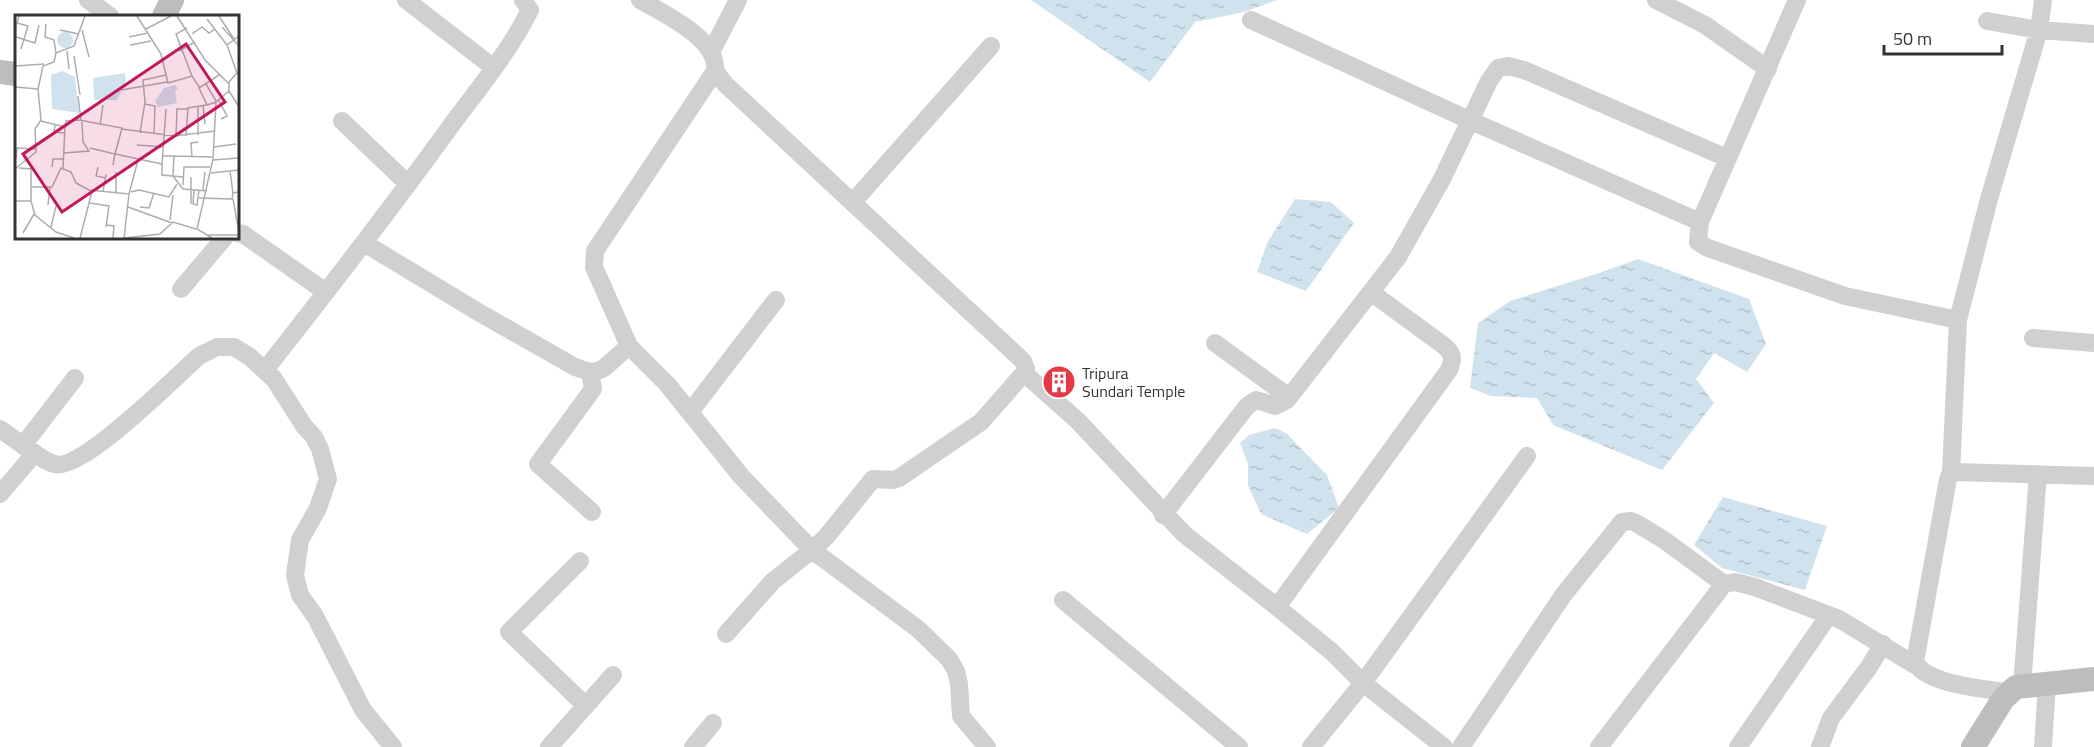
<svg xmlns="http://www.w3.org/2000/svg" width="2094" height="747" viewBox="0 0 2094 747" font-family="'Titillium Web',sans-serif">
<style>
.water{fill:url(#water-ripples)}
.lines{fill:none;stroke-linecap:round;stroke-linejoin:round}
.street{stroke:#d0d0d0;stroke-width:18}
.secondary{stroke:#bdbdbd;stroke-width:24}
.labels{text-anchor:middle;stroke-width:6;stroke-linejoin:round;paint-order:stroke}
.poi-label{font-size:16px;fill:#333;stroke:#fff;text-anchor:start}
.inset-road{fill:none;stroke:#adadad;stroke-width:1.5}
.view{fill:#c2185b;fill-opacity:0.15;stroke:#c2185b;stroke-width:3}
.inset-edge{fill:none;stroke:#333;stroke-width:3}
</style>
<defs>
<pattern id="water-ripples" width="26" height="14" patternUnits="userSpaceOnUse" patternTransform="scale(1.5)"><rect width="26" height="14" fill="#cfe2ee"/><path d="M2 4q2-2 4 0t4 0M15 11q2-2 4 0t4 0" fill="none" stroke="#b2c2cd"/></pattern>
</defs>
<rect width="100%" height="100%" fill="#fff"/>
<!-- water -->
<path class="water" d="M1031,0H1277L1244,12L1195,22L1150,82Z
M1295,199L1331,202L1354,223L1306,291L1257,272L1268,241Z
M1638,259L1749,299L1766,344L1747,372L1714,353L1696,379L1714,403L1662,470L1553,425L1537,398L1491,396L1470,388L1478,323L1510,301L1596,274Z
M1275,428L1286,433L1327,475L1339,508L1307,534L1261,514L1248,485V464L1240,443L1249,435Z
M1723,497L1827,526L1805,590L1722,568L1694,545Z"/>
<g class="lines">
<!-- street -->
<path class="street" d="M88,0L110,16
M406,0L494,68
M640,0C664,14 719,39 715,71L725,84L1023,361L1026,369L1024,373L981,422L899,478L893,480L873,479L826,537L812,550L918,629L949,659L956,671L959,684L961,716L987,747
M1656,0L1705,25L1768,69
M1797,0L1700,222L1698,242L1708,248L1845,296L1958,320L1951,472
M1251,20L1469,120L1700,222
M1987,21L2039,30L2094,34
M711,52L738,0
M342,121L408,184
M853,202L991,46
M237,233L243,234L326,292
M364,243L480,313L575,367L590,372L597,371L604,368L629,346L594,267L595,251L715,71
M181,289L225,237
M1958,320L1989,199L2039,30L2043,0
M2033,338L2094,343
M1215,343L1289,397
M629,346L667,384L741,476L812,550L773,581L726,634
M265,370C328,290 390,210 450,127C478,89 509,52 530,10L523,0
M590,372L593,389L538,464L592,512
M1024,373L1078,421L1184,534L1277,607L1332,652L1363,683L1444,747
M690,412L776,300
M0,429C14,438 40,460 54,464C82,472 175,377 199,356L217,347H234L250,357L274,379L304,426L314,437L320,449L328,479L318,508L300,540L295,575L300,595L315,616L363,710L393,747
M24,444L75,378
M0,494L35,453
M1163,515L1247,406L1256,400L1275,406L1287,400L1398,257L1442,179L1489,81L1498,68L1508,66L1524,70L1727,158
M580,561L509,632L586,706
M1063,600L1239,747
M1277,607L1449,370C1454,358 1453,353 1443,345L1372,293
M2022,686L2038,474
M2009,693C1985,688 1926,685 1915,662L1948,479L1951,472H1954L2094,476
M549,747L613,675
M693,747L713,723
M1311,747L1363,683L1527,456
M1461,747L1564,594L1622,522L1631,521L1636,523L1664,540L1724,584
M1599,747L1724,584L1735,582L1755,587L1839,619L1915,665
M1738,747L1829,615
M1820,747L1831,718L1869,667L1883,644
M2043,747L2047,683"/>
<!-- secondary -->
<path class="secondary" d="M164,16L172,0
M0,72L16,74
M1973,747L2003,699L2016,687L2094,679"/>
</g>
<!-- icons -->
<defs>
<symbol id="building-disc" viewBox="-11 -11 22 22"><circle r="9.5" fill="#e63946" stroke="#fff"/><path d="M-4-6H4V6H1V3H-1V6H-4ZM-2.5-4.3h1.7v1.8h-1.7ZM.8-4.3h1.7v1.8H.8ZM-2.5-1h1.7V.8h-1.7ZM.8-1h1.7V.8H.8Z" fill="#fff"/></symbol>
</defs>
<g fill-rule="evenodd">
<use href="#building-disc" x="1040" y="363" width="38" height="38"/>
</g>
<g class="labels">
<!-- poi labels -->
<g class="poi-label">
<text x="1082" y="379">Tripura<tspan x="1082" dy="18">Sundari Temple</tspan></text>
</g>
</g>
<!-- overview -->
<g transform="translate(15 15)">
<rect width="224" height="224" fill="#fff"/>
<path d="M42 25a8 8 0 1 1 16 0a8 8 0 1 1-16 0ZM47,56L60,62L64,98L37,94L36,60ZM110,58L111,67L102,85H79L78,63ZM160,70L163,73L160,77L162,88L143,92L140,86L149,73Z" fill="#cfe2ee"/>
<path class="inset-road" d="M4,1L2,8L13,11L6,34M122,1L146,39L153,68L177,61L185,73M162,1L190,45L214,69M204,1L219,24M192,4L212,30M31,9L30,22L39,25L41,38M207,12L224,31M172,13L161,19L177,61M131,14L156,1M45,15L64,19M67,15L74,42M177,19L187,12L194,18L200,14M1,22L20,28L24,10M114,22L133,18M0,28L1,8M115,30L136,26M52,36L54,54M164,36L180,27M59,41L65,80M0,51L29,49M191,69L201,86M0,72L23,74M106,75L152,67M214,76L224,92M63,81L66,105M203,84L212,101L206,104M201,87L192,90L184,73L204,60M130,89L140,91L139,119M188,90L190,109M183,91V120M26,106L50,112L48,154M40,110L39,117L50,118M85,110L88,90M50,112L51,106L64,105L107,113L100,139L147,149L151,94M107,114L159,121L200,116M125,118L130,87L128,65L151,60M161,121L162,94H173M171,121L173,93L191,90M122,130L149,132M199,132L221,129M75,133L100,139L98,150M49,138L74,136L68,127L67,107M148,141H159L158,161L168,174L192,176M159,141L197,142M177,142L176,128L183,127M198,145L224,143M0,149L2,133L21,134M147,149V160L168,162M37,152L38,144H49M83,152L81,161L91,163M4,153L16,154V186M0,154L21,137L20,114L26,105L23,74L28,51L39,47L41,38L59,31L70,1M215,156L218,178M196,158L224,155M176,162V189M168,170L169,152H195M16,172H37L46,153L56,157L61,168L74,175L114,179L123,145M179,175L178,189L182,190L184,175M188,175L190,157M77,176L74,188L94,191L91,212M88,177L91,159M116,177L124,175L154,182L162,169M101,179V157M184,183L217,184L218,178L224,177M218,184L224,217M0,186H16L20,200L41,217L59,223M33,190L35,172M113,192L157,208M125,192L134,193L139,178M155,205L158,180M92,210L99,211L98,223M36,212L41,191M8,218L19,199M193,220H224M65,223L74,188M109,223L114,179M110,223L145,219L158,207L181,214M197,223L182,214L198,144L201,87L214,76V67L222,58L212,30L224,21"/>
<path class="view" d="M171,29L210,87L47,197L8,139Z"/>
<rect width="224" height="224" class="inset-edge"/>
</g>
<!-- scale -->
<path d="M1884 45v9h118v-9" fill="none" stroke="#333333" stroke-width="3"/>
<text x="1893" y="45" font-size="18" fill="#333333" stroke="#ffffff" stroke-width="4.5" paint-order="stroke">50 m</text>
</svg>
